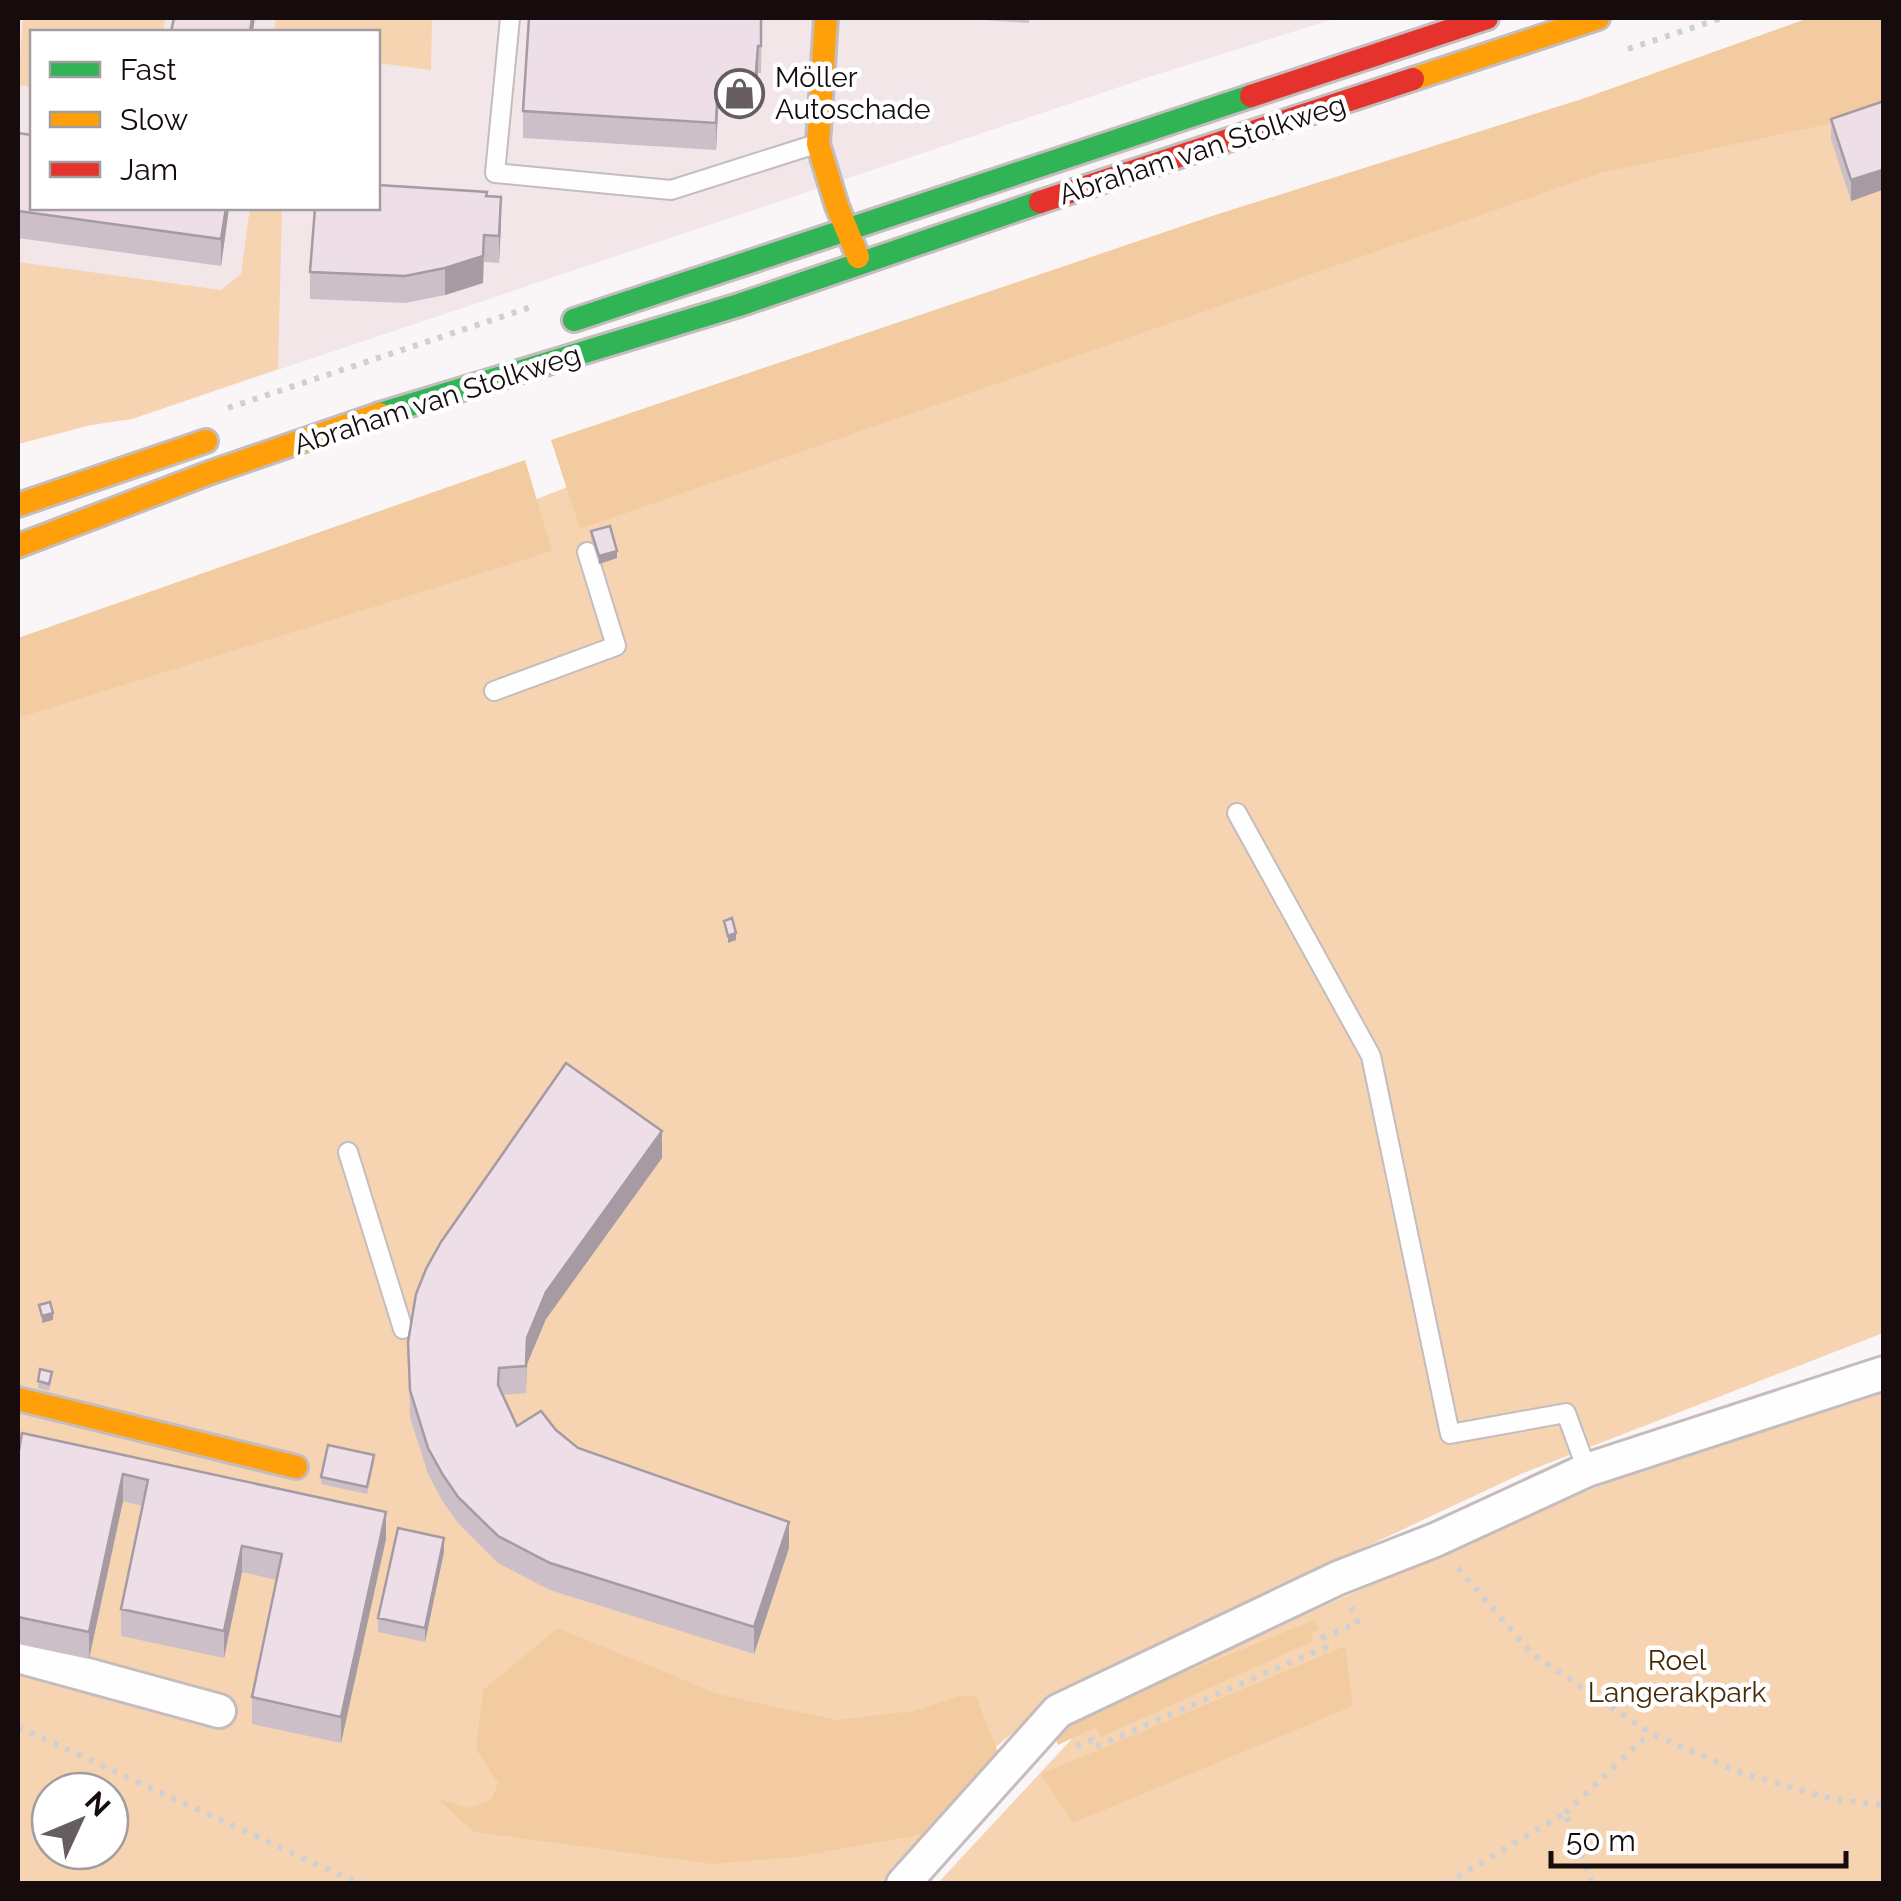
<svg xmlns="http://www.w3.org/2000/svg" width="1901" height="1901" viewBox="0 0 1901 1901" font-family="Raleway,sans-serif">
<style>
.built{fill:#f2e6e9;fill-rule:evenodd}
.green{fill:#f6d4b2;fill-rule:evenodd}
.forest{fill:#f2cba0}
.lines{fill:none;stroke-linecap:round;stroke-linejoin:round}
.lane-casing{stroke:#c4bcbd;stroke-width:22}
.street-casing{stroke:#c4bcbd;stroke-width:38}
.fast-casing{stroke:#c4bcbd;stroke-width:28}
.slow-casing{stroke:#c4bcbd;stroke-width:28}
.jam-casing{stroke:#c4bcbd;stroke-width:28}
.path{stroke:#d1d0d0;stroke-width:6;stroke-dasharray:5 8;stroke-linecap:butt}
.lane{stroke:#fefefe;stroke-width:18}
.street{stroke:#fefefe;stroke-width:32}
.fast{stroke:#30b455;stroke-width:22}
.slow{stroke:#ff9f0a;stroke-width:22}
.jam{stroke:#e5322d;stroke-width:22}
.wall{fill:#ccbfc8}
.shaded-wall{fill:#a69ba2}
.building{fill:#eddee8;stroke:#a69ba2;stroke-width:2.5}
.labels{text-anchor:middle;stroke-width:9;stroke-linejoin:round;paint-order:stroke}
.poi-label{font-size:28px;fill:#160b0d;stroke:#fff;text-anchor:start}
.street-label{font-size:28px;fill:#160b0d;stroke:#fff}
.park-label{font-size:28px;fill:#452a07;stroke:#fff}
</style>
<rect width="100%" height="100%" fill="#faf6f7"/>
<!-- built -->
<path class="built" d="M18,18H1337L1149,77L132,419L91,425L18,444ZM32,32H378V208H32Z"/>
<!-- green -->
<path class="green" d="M23,18H165L163,32H32V87L18,85Z
M276,18H432L431,70L378,63V32H274Z
M1883,62V1333L1521,1474L1065,1688L946,1790L902,1837L940,1831L892,1883H18V677L428,541L702,435ZM50,1791H110V1851H50Z
M250,208H282L278,369L132,419L91,425L18,444V262L221,290L241,274Z
M1883,1367V1883L937,1884L1107,1701L1563,1501Z"/>
<!-- forest -->
<path class="forest" d="M1809,18H1883V112L1601,173L580,529L551,440L1212,216L1582,99Z
M525,460L552,551L18,718V638Z
M1314,1620L1319,1629L1311,1633L1313,1641L1101,1737L1096,1727L1058,1745L1052,1727Z
M558,1628L718,1694L836,1720L914,1711L958,1696H976L1002,1763L940,1831L796,1857L712,1864L474,1832L436,1798L469,1808L491,1800L498,1783L476,1749L483,1690Z
M1345,1646L1353,1706L1073,1823L1041,1774Z"/>
<g class="lines">
<defs>
<path id="lane" d="M510,18L495,173L671,190L816,144
M494,691L616,646L587,552
M1237,813L1371,1056L1450,1434L1566,1413L1587,1470
M348,1152L403,1329"/>
<path id="street" d="M18,1656L219,1711
M903,1884L1058,1711L1338,1578L1435,1540L1587,1470L1884,1373"/>
<path id="fast" d="M574,320L1251,96
M380,414L739,305L1040,202"/>
<path id="slow" d="M826,18L818,144L837,206L858,257
M1413,79L1598,18
M18,505L206,441
M18,546L209,473L380,414
M18,1399L296,1467"/>
<path id="jam" d="M1251,96L1487,18
M1040,202L1413,79"/>
</defs>
<!-- lane casing -->
<use href="#lane" class="lane-casing"/>
<!-- street casing -->
<use href="#street" class="street-casing"/>
<!-- fast casing -->
<use href="#fast" class="fast-casing"/>
<!-- slow casing -->
<use href="#slow" class="slow-casing"/>
<!-- jam casing -->
<use href="#jam" class="jam-casing"/>
<!-- path -->
<path class="path" d="M1628,49L1722,18
M228,408L534,306
M1458,1568L1532,1654L1650,1733L1742,1773L1832,1799L1884,1805
M18,1727L360,1884
M1076,1746L1092,1740L1095,1747L1326,1647L1322,1638L1358,1623L1351,1607
M1565,1813L1650,1733
M1446,1884L1565,1813L1592,1884"/>
<!-- lane -->
<use href="#lane" class="lane"/>
<!-- street -->
<use href="#street" class="street"/>
<!-- fast -->
<use href="#fast" class="fast"/>
<!-- slow -->
<use href="#slow" class="slow"/>
<!-- jam -->
<use href="#jam" class="jam"/>
</g>
<!-- wall -->
<path class="wall" d="M762,18L761,73H758L755,110L718,109L716,150L523,138V111Z
M950,18H1029V23Z
M1884,101V196L1882,190L1851,201L1831,139V119Z
M18,133L229,208L221,266L18,238Z
M487,196L501,224L499,263L484,262L483,283L445,295L405,303L310,299V272Z
M591,531L617,558L599,564L591,538Z
M662,1158L546,1319L527,1364L526,1393L502,1395L517,1426L556,1430L578,1448L789,1548L754,1654L550,1590L498,1563L458,1523L443,1502L428,1474L410,1417L408,1342Z
M52,1379L49,1391L38,1388V1381Z
M22,1433L386,1539L341,1743L252,1724V1697L277,1580L242,1572L224,1658L121,1636V1609L143,1506L123,1501L89,1659L18,1644V1456Z
M374,1462L367,1494L321,1484V1477Z
M444,1552L425,1642L378,1632V1618Z"/>
<!-- shaded-wall -->
<path class="shaded-wall" d="M252,18H255L253,32H250Z
M758,46V73L755,110V84Z
M718,82V109L716,150V123Z
M1882,170V190L1851,201V180Z
M501,197V224L499,263V236Z
M226,208H229L221,266V239Z
M484,235L483,283L445,295V268Z
M617,551V558L599,564V556Z
M736,933V940L728,943V936Z
M662,1131V1158L546,1319L527,1364L526,1393L527,1338L546,1292Z
M53,1313V1320L42,1323V1316Z
M123,1474V1501L89,1659V1632Z
M386,1512V1539L341,1743V1717Z
M789,1522V1548L754,1654V1627Z
M444,1538V1552L425,1642V1628Z
M242,1546V1572L224,1658V1631Z"/>
<!-- building -->
<path class="building" d="M174,18H252L250,32H171Z
M529,18H761V46H758L755,84L718,82L716,123L523,111Z
M1884,101V175L1882,170L1851,180L1831,119Z
M18,133L32,135V208H226L221,239L18,211Z
M378,185L487,192L486,196L501,197L499,236L484,235L483,256L445,268L405,276L310,272L315,208H378Z
M610,526L617,551L599,556L591,531Z
M732,918L736,933L728,936L724,921Z
M566,1063L662,1131L546,1292L527,1338L526,1366L499,1368L498,1385L517,1426L541,1411L556,1430L578,1448L789,1522L754,1627L550,1563L498,1536L458,1497L443,1475L428,1448L410,1390L408,1342L416,1294L426,1269L441,1242Z
M50,1302L53,1313L42,1316L39,1305Z
M40,1369L52,1372L49,1384L38,1381Z
M22,1433L386,1512L341,1717L252,1697L282,1554L242,1546L224,1631L121,1609L148,1480L123,1474L89,1632L18,1617V1456Z
M328,1445L374,1455L367,1487L321,1477Z
M398,1528L444,1538L425,1628L378,1618Z"/>
<!-- icons -->
<defs>
<symbol id="shop-ring" viewBox="-11 -11 22 22"><circle r="9.5" fill="#fff" stroke="#665d5f" stroke-width="1.5"/><path d="M-5-2.5h2.3a2.7 3.5 0 0 1 5.4 0H5L5.5 6h-11ZM-1.5-2.5h3a1.5 2.3 0 0 0-3 0Z" fill="#665d5f"/></symbol>
</defs>
<g fill-rule="evenodd">
<use href="#shop-ring" x="712" y="66" width="55" height="55"/>
</g>
<g class="labels">
<!-- poi labels -->
<g class="poi-label">
<text x="775" y="87">Möller<tspan x="775" dy="32">Autoschade</tspan></text>
</g>
<!-- street labels -->
<g class="street-label">
<text transform="translate(1202 149) rotate(-18)" y="10">Abraham van Stolkweg</text>
<text transform="translate(437 399) rotate(-18)" y="10">Abraham van Stolkweg</text>
</g>
<!-- park labels -->
<g class="park-label">
<text x="1677" y="1670">Roel<tspan x="1677" dy="32">Langerakpark</tspan></text>
</g>
</g>
<!-- border -->
<rect width="1901" height="1901" fill="none" stroke="#160b0d" stroke-width="40"/>
<!-- legend -->
<rect x="30" y="30" width="350" height="180" fill="#ffffff" stroke="#a29d9e" stroke-width="2.5"/>
<rect x="50" y="62" width="50" height="15" fill="#30b455" stroke="#a29d9e" stroke-width="2.5"/>
<text x="120" y="80" font-size="30" fill="#160b0d">Fast</text>
<rect x="50" y="112" width="50" height="15" fill="#ff9f0a" stroke="#a29d9e" stroke-width="2.5"/>
<text x="120" y="130" font-size="30" fill="#160b0d">Slow</text>
<rect x="50" y="162" width="50" height="15" fill="#e5322d" stroke="#a29d9e" stroke-width="2.5"/>
<text x="120" y="180" font-size="30" fill="#160b0d">Jam</text>
<!-- north arrow -->
<g transform="translate(80 1821) rotate(46)"><circle r="48" fill="#ffffff" stroke="#a29d9e" stroke-width="2.5"/>
<path d="M0-8L18 38L0 25L-18 38Z" fill="#665d5f"/>
<text y="-15" font-size="28" font-weight="bold" text-anchor="middle" fill="#160b0d">N</text>
</g>
<!-- scale -->
<path d="M1551 1851v15h295v-15" fill="none" stroke="#160b0d" stroke-width="5"/>
<text x="1566" y="1851" font-size="30" fill="#160b0d" stroke="#ffffff" stroke-width="8" paint-order="stroke">50 m</text>
</svg>
